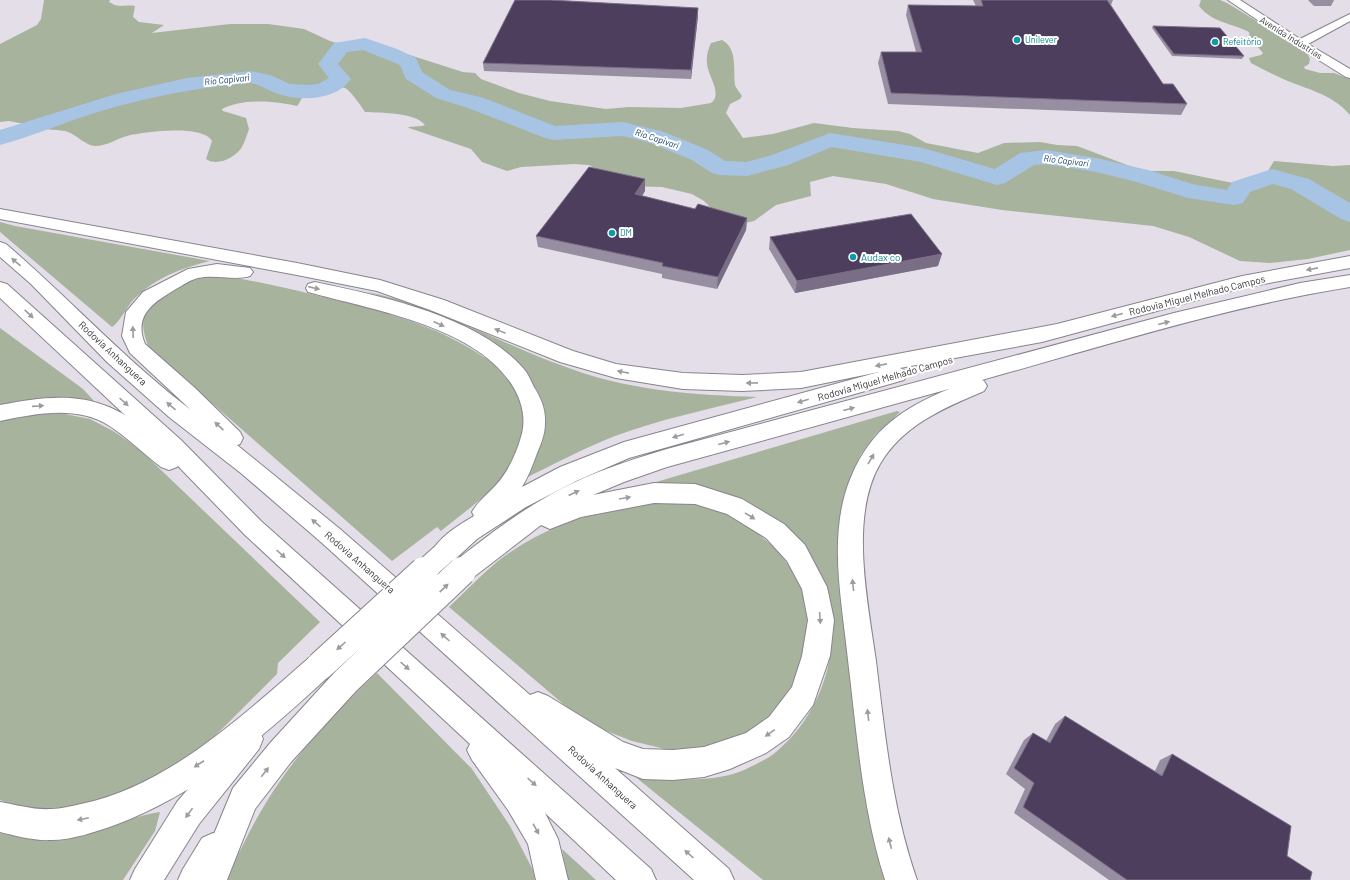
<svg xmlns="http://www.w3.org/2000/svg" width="1350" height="880" viewBox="0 0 1350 880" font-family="Barlow,sans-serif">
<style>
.green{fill:#a7b39d}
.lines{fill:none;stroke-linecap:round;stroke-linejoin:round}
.river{fill:#a8c4e4;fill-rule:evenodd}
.minor-casing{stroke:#88848d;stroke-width:2}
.major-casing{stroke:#88848d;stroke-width:2}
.highway-casing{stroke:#88848d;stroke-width:2}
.minor{fill:#fff;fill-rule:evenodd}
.major{fill:#fff;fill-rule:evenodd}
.highway{fill:#fff;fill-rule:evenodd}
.highway-bridge-far1-casing{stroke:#88848d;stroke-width:24;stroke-linecap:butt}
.highway-bridge-casing{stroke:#88848d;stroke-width:30;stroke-linecap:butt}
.highway-bridge-far1{stroke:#fff;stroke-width:22}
.highway-bridge{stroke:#fff;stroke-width:28}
.wall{fill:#988ea2}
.shaded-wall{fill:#7a6e87}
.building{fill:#4d3e5d;stroke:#7a6e87}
.oneway{fill:#9c9b9d}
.culture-dot{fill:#0f9aa8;stroke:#fff;stroke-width:1.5}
.labels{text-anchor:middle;stroke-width:4;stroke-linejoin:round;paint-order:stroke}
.far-street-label{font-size:9px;fill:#38373b;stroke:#fff}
.far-culture-label{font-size:9px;fill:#0d838f;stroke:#fff;text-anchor:start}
.far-water-label{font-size:9px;font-style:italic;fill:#153f67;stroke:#fff}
.culture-label{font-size:10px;fill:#0d838f;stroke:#fff;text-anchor:start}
.street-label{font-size:10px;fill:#38373b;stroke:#fff}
</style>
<rect width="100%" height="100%" fill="#e3dee8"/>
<!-- green -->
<path class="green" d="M44,0H110L109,2C121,9 123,4 135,6L133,17L139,22L164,25L152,33L230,24H268L304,29L330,41L347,46L380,47L397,51L463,72L475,73L481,79L519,93L550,101L606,109L629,107L681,108L711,103C723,94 708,76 707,64C706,56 708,50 711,43L722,40C738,49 733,69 735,85C736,88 740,93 742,96L740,99L730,104L726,113L743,138L773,134L814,123L853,128L898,131L910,134L926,143L978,153L1004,143L1040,142L1057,145L1077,146L1143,171H1174L1233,183L1248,182L1265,176L1274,161L1333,166L1350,165V250L1308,259L1270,263L1240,261L1189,237L1153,226L1002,210L933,199L886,184L833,176L810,182L811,196L776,205L754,221L740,224L721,218L704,201L692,194L662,187L628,186L598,176L597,169L589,165L574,164L521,167L507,171L482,162L471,149L409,128L408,127L422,126L425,125C415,112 381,113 365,112C362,107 349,89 345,88C336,84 314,87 306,93C302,96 300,103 297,106C275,101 243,98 222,109L223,111L246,118L249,129C247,135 245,141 242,147C236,157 217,167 206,159L212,141C203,124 143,132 127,136C116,139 107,146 95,146C86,146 77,135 68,132C60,129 44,130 35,128V126L9,121L0,122V44L37,25L41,19Z
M1201,0H1220L1227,3L1299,47L1307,53L1310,59L1309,64L1304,67L1305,69L1320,73H1334L1350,79V115C1335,97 1314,91 1293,83C1279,78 1265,70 1251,63L1249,58L1261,55L1263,53L1250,38L1249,32C1230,22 1214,24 1199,6Z
M0,222L15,226L210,261C182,268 157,277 135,298C127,306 120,322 112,327L0,232Z
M214,275C248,279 282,287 315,295C373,309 432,322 482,356C492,362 504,370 510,379C523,396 527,415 522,436C519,447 515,460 508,470C491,494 464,512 441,531L437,527L392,561L149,348C145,337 140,324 146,312C153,297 181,283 196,278C201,276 208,276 214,275Z
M368,292C394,298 419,305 443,315C489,334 533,357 580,372C637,391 697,395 757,397C709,409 661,419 615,436C584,448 554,464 524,479L539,405L533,385L518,365L400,304Z
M0,328L83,389L95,402L0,407Z
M897,411L900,412L875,435L861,454L851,476L845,499L844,611L862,774L871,827L885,880H763L633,775C668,779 711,784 744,770C754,765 768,759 776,752C815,720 838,665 830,614C829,607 823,599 820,592C812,575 804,557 796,540L656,482Z
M60,413L90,419L113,431L138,448L320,622L278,663L277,674L208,743L145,788L56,815L25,810L0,800V420L27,414Z
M678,501L706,506L731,516L755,531L775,548L790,567L802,590L807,617L806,646L788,698L771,718L744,736L720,743L695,749H665L632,741L604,730L575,714L449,607C465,592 481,575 498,561C550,521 614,504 678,501Z
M377,673L472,769L510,826L533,870L535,880H226C230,869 236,858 242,847C274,779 322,722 377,673Z
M160,812L155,831L123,880H0V833C29,841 66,841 95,832C117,825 137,815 160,812Z
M562,849L596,880H568Z"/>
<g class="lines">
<!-- river -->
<path class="river" d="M365,38L397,49L416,58L422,72L450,90L484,98L555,126L623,122L664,132L708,150L725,161L746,162L772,155L830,133L923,148L995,169L1020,153L1046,150L1096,158L1148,170L1192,184L1227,190L1232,182L1272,169L1309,179L1350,203V222L1341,219L1291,189L1273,184L1250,192L1243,203L1234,205L1188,198L1133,181L1096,172L1046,164L1034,165L1005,183L997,185L921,162L832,147L788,165L747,176L720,175L712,173L692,160L648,142L623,136L553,140L545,138L468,108L436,98L406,79L400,65L363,50L347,52L338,64L351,79C336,101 299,102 276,93C267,90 260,84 250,83C198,87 148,97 98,112C65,122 33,136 0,145V130L116,94L187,78L250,71L270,75L290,84L310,85L318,84L329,78L318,64L334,43Z"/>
<defs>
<path id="minor" d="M1228,0H1240L1300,39L1350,14V21L1308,44L1350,69V78L1346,77L1296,46Z"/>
<path id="major" d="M249,725L259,729L263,739L259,749L199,824L164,880H130L135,869L177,802L239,729Z
M213,833L224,838L229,849L212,880H178L183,869L202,838Z"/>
<path id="highway" d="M0,209L297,263L380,280L444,300L573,351L616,364L683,373L742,375L801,372L1057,324L1242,276L1350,256V268L1242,288L1042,342L900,368L904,370L907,375L904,380L629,458L576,481L526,507L477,539L452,562L443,565L434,562L431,554C438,537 459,525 474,516L472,512C478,501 488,494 496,485C508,472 516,454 521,437C526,421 523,405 515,390C481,327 372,310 308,292L306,288L308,284L315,282C381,296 477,316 523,368C528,373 531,381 534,387C541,398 546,410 545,424C545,435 540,446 536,456C532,467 528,477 522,487L560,467L624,442L879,372L801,388L742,391L683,389L616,378L560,362L430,310L377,291L297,275L0,219Z
M0,242L6,244C69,298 125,360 191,410L130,353L122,336L126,312L143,292L188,269L217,264L250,268L253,272L250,276C234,281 216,274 198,278C190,280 183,285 176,289C154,302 133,315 145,344L195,388L240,432L243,438L240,444L237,445L340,529L530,695L538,692L548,696L623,742L643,749L673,750L704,747L746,733L769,717L792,687L802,656L808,620L802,589L787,561L766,538L727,514L695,504L654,503L581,517L550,529L541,525L471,579L462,582L453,579L449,571L453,563C487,536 521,510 559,490C593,472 630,460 667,449L1174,313L1300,283L1350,275V287C1225,307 1104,346 982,380L984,381L987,386L984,391C944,408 903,425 880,464C849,517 868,603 876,661C885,735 892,809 917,880H885C862,808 857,734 848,660C842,601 827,534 851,477C871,429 903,408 949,389L667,467L624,482L593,495L654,483L695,484L742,499L784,524L805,545L827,587L834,620L830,656L813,705L789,737L766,753L730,769L704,777L673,780L643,779L615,768L729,869L734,880H694L322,543L242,474L169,417L107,362L31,284L0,257Z
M0,282L7,284L181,440L261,521L651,869L656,880H616L545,813L558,839L568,880H536L528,844L508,810L472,760L467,750L470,744L245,535L178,466L177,467L169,470L161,467C144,454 127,437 108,425C76,405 34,414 0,421V405C37,398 74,392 109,407C115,410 121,412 126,416L0,298Z
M320,653L330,657L334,666L330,675C265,735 199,794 115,825C95,832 72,840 51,840C34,841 17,836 0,832V802C17,805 34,810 51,809C61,809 71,806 81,804C169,786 244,714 310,657Z
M345,668L355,672L359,682L355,692L291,762L255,809L227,880H195L233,788L271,742L335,672Z"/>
</defs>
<!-- minor casing -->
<use href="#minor" class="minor-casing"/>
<!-- major casing -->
<use href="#major" class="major-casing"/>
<!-- highway casing -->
<use href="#highway" class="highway-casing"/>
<!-- minor -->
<use href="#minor" class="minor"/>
<!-- major -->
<use href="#major" class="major"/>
<!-- highway -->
<use href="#highway" class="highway"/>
<defs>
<path id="highway-bridge-far1" d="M423,572L443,554
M461,572L462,571"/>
<path id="highway-bridge" d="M320,666L424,571
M345,682L462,571"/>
</defs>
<!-- highway-bridge-far1 casing -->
<use href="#highway-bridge-far1" class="highway-bridge-far1-casing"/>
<!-- highway-bridge casing -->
<use href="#highway-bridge" class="highway-bridge-casing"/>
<!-- highway-bridge-far1 -->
<use href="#highway-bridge-far1" class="highway-bridge-far1"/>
<!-- highway-bridge -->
<use href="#highway-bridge" class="highway-bridge"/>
</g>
<!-- wall -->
<path class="wall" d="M973,0H1113L1111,5L1163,84L1187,104L1181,115L888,104L878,63L881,52H916L906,15L908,5L976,6Z
M1308,0H1334L1331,6H1314Z
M698,8V16L691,79L484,71L483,63Z
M1153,26L1244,56L1242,59L1172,56L1152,28Z
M645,179V191L642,196L695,209L747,218L746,230L717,289L662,278V274L538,247L536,236Z
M770,237L938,266L795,293L769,249Z
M1065,716L1155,771L1160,760L1172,754L1287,856L1310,880H1109L1014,813L1025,789L1006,774L1024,740L1033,733L1046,741L1055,724Z"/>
<!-- shaded-wall -->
<path class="shaded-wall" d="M698,8V16L691,79V70Z
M645,179V191L635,206V194Z
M747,218L746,230L717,289L718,277Z
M942,254L938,266L795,293L797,281Z"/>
<!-- building -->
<path class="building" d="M515,0H550L698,8L691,70L483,63Z
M981,0H1107L1163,84H1173L1187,104L891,93L881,52H922L908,5L983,6Z
M1153,26L1220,28L1244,56L1174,54Z
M589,167L645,179L635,194L695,209L698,204L747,218L718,277L662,266L663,263L536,236Z
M911,214L942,254L797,281L770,237Z
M1065,716L1162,776L1172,754L1291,826L1287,856L1312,872L1310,880H1127L1023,807L1034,783L1014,768L1033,733L1050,743Z"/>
<!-- one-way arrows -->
<defs><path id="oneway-solid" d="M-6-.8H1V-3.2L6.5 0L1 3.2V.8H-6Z"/></defs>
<g class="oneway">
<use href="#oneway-solid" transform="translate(16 262) rotate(-139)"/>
<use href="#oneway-solid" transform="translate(1312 269) rotate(169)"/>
<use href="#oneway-solid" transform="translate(314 288) rotate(13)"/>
<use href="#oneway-solid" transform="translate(29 314) rotate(43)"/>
<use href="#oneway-solid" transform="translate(1117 315) rotate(165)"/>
<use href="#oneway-solid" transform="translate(1164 323) rotate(-15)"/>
<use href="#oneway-solid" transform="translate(439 324) rotate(25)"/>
<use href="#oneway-solid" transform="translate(500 331) rotate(-158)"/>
<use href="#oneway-solid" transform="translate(133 332) rotate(-92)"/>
<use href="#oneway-solid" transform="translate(881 365) rotate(169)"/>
<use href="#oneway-solid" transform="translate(623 372) rotate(-169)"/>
<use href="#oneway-solid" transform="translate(752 383) rotate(179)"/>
<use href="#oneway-solid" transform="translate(803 401) rotate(164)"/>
<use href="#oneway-solid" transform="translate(124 402) rotate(42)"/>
<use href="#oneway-solid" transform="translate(38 406) rotate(-4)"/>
<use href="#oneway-solid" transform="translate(171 406) rotate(-139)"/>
<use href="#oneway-solid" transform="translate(849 409) rotate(-15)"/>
<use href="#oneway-solid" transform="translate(219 426) rotate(-137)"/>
<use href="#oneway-solid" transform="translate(678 436) rotate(164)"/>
<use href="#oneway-solid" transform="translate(724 443) rotate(-15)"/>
<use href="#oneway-solid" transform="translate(871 459) rotate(-60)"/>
<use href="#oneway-solid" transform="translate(574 493) rotate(-25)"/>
<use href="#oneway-solid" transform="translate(625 498) rotate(-10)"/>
<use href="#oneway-solid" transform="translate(750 516) rotate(32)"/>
<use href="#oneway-solid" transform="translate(316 523) rotate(-140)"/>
<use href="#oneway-solid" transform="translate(281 554) rotate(42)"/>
<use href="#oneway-solid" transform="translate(853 585) rotate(-96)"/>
<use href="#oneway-solid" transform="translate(444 588) rotate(-44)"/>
<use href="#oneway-solid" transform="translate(820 618) rotate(86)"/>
<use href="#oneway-solid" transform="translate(445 637) rotate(-138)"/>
<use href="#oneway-solid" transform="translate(341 646) rotate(138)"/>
<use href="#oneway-solid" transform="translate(405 666) rotate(42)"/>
<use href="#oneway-solid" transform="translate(868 715) rotate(-97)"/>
<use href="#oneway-solid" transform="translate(770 733) rotate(145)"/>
<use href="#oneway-solid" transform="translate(199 764) rotate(147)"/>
<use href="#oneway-solid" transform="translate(265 772) rotate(-52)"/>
<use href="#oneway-solid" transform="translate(532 782) rotate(42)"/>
<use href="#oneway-solid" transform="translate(189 813) rotate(126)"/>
<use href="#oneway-solid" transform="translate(83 819) rotate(168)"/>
<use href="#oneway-solid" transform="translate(536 829) rotate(61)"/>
<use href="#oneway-solid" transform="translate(890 843) rotate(-104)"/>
<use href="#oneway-solid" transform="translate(689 854) rotate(-138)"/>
</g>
<!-- markers -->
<g class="culture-dot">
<circle cx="1017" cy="40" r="4"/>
<circle cx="1215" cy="42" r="4"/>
<circle cx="612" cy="233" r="4"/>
<circle cx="853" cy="257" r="4"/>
</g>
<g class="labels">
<!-- far-street labels -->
<g class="far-street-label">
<text transform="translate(1291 38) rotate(32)" y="3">Avenida Indústrias</text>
</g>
<!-- far-culture labels -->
<g class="far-culture-label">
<text x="1025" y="43">Unilever</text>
<text x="1223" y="45">Refeitório</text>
<text x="620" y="236">DM</text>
</g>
<!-- far-water labels -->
<g class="far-water-label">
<text transform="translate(227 80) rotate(-6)" y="3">Rio Capivari</text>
<text transform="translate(657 139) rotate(18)" y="3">Rio Capivari</text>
<text transform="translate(1066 161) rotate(7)" y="3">Rio Capivari</text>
</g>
<!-- culture labels -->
<g class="culture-label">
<text x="861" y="261">Audax co</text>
</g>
<!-- street labels -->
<g class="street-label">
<text transform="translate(1197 295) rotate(-14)" y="4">Rodovia Miguel Melhado Campos</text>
<text transform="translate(113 353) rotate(43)" y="4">Rodovia Anhanguera</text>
<text transform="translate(885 378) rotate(-16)" y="4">Rodovia Miguel Melhado Campos</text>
<text transform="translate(360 562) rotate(41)" y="4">Rodovia Anhanguera</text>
<text transform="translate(603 777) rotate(42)" y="4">Rodovia Anhanguera</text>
</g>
</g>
</svg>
